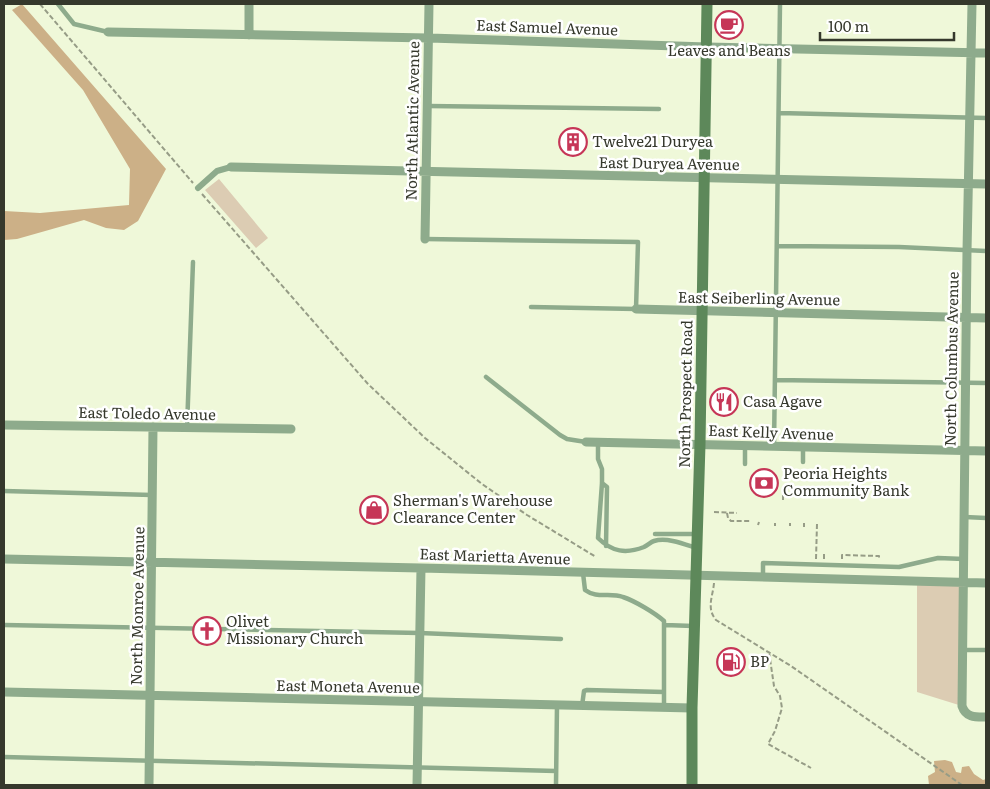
<svg xmlns="http://www.w3.org/2000/svg" width="990" height="789" viewBox="0 0 990 789" font-family="Literata,serif">
<style>
.green{fill:#dcccb3}
.forest{fill:#ccb087}
.lines{fill:none;stroke-linecap:round;stroke-linejoin:round}
.path{stroke:#969c86;stroke-width:2;stroke-dasharray:5 2.5;stroke-linecap:butt}
.service{stroke:#8eab8c;stroke-width:4.5}
.pedestrian{stroke:#8eab8c;stroke-width:6}
.minor{stroke:#8eab8c;stroke-width:9}
.secondary{stroke:#5d885a;stroke-width:11}
.labels{text-anchor:middle;stroke-width:5;stroke-linejoin:round;paint-order:stroke}
.street-label{font-size:15px;fill:#35382c;stroke:#fff}
.poi-label{font-size:15px;fill:#35382c;stroke:#fff;text-anchor:start}
</style>
<rect width="100%" height="100%" fill="#eff8d9"/>
<!-- green -->
<path class="green" d="M219,179L268,238L256,248L205,190Z
M917,583H963L962,706L917,692Z"/>
<!-- forest -->
<path class="forest" d="M22,4L166,169L138,221L124,230L106,228L84,220L17,239L4,240V211L40,213L129,205L130,169L83,90L12,10Z
M945,760L952,762L956,772L961,773L962,767L969,766L974,774L983,780L986,779V785H929L928,776L935,772L934,761Z"/>
<g class="lines">
<!-- path -->
<path class="path" d="M40,4L193,183
M202,194L368,384L425,438L482,484L527,515L596,557
M783,500V493
M714,512L737,513
M727,513L728,518L731,521H751
M790,523V526
M758,525L759,522
M775,526V523
M804,527V523
M816,559L817,524
M824,559V554
M842,559V555L879,556V560
M714,583C713,596 706,608 716,620L791,666L962,785
M769,652L774,686L780,696L782,708L775,731L768,744L811,768"/>
<!-- service -->
<path class="service" d="M58,4L74,24L108,32
M428,106L659,109
M779,113L986,118
M425,239L638,242L636,309L531,307
M777,246L899,247L986,251
M486,377L560,435L567,439L586,442
M775,380L986,383
M187,428L193,262
M598,442V459L602,469V483L598,538C612,552 626,554 644,547C648,545 651,542 654,541C667,537 684,544 696,548
M774,446L780,4
M803,462V448
M745,464V446
M602,483L607,487L606,546
M4,491L152,495
M965,517L986,518
M655,534H696
M583,573L585,590C597,599 610,592 623,597C635,601 655,613 664,621V707
M763,576V563L899,567L938,558L964,559
M4,625L420,633L561,639
M665,625L693,626
M963,650H986
M582,706L584,691L587,690L664,692
M4,757L556,771
M556,785L557,705"/>
<!-- pedestrian -->
<path class="pedestrian" d="M198,188L217,171L231,167"/>
<!-- minor -->
<path class="minor" d="M972,4L967,251L962,706C966,718 976,717 986,717
M108,32L429,38L707,47L986,53
M249,35V4
M231,167L986,184
M425,239L429,4
M636,309L986,318
M4,425L291,429
M586,442L986,451
M4,559L421,568L986,583
M4,692L692,708
M149,785L153,427
M417,785L421,568"/>
<!-- secondary -->
<path class="secondary" d="M692,785V708L700,444L707,4"/>
</g>
<!-- icons -->
<defs>
<symbol id="cafe-ring" viewBox="-11 -11 22 22"><circle r="9.5" fill="#fff" stroke="#c63657" stroke-width="1.5"/><path d="M-5.5-4.5H6V0H3Q3 3.5 0 3.5H-2.5Q-5.5 3.5-5.5 0ZM3-3.2v2h1.7v-2ZM-6 4.5H4V6H-6Z" fill="#c63657"/></symbol>
<symbol id="building-ring" viewBox="-11 -11 22 22"><circle r="9.5" fill="#fff" stroke="#c63657" stroke-width="1.5"/><path d="M-4-6H4V6H1V3H-1V6H-4ZM-2.5-4.3h1.7v1.8h-1.7ZM.8-4.3h1.7v1.8H.8ZM-2.5-1h1.7V.8h-1.7ZM.8-1h1.7V.8H.8Z" fill="#c63657"/></symbol>
<symbol id="restaurant-ring" viewBox="-11 -11 22 22"><circle r="9.5" fill="#fff" stroke="#c63657" stroke-width="1.5"/><path d="M-5-6h1v4h1v-4h1v4h1v-4h1v5L-1.5 .5V6h-2V.5L-5-1ZM5-6V6H3V1.5H1.5Q1.5-4 5-6Z" fill="#c63657"/></symbol>
<symbol id="bank-ring" viewBox="-11 -11 22 22"><circle r="9.5" fill="#fff" stroke="#c63657" stroke-width="1.5"/><path d="M-6-4H6V4H-6ZM0-2.3a2.3 2.3 0 1 0 0 4.6a2.3 2.3 0 1 0 0-4.6Z" fill="#c63657"/></symbol>
<symbol id="shop-ring" viewBox="-11 -11 22 22"><circle r="9.5" fill="#fff" stroke="#c63657" stroke-width="1.5"/><path d="M-5-2.5h2.3a2.7 3.5 0 0 1 5.4 0H5L5.5 6h-11ZM-1.5-2.5h3a1.5 2.3 0 0 0-3 0Z" fill="#c63657"/></symbol>
<symbol id="church-ring" viewBox="-11 -11 22 22"><circle r="9.5" fill="#fff" stroke="#c63657" stroke-width="1.5"/><path d="M-1.2-6h2.4v3.5h3.3v2.4h-3.3V6h-2.4V-.1h-3.3v-2.4h3.3Z" fill="#c63657"/></symbol>
<symbol id="fuel-ring" viewBox="-11 -11 22 22"><circle r="9.5" fill="#fff" stroke="#c63657" stroke-width="1.5"/><path d="M-5.5-6h7V0h2V4h1.3V-2.5L3-4.5l.8-.8L6-3V5H2.5V1h-1V6h-7ZM-4.2-4.7v3.2H.2V-4.7Z" fill="#c63657"/></symbol>
</defs>
<g fill-rule="evenodd">
<use href="#cafe-ring" x="713" y="9" width="32" height="32"/>
<use href="#building-ring" x="557" y="126" width="32" height="32"/>
<use href="#restaurant-ring" x="708" y="386" width="32" height="32"/>
<use href="#bank-ring" x="748" y="467" width="32" height="32"/>
<use href="#shop-ring" x="358" y="494" width="32" height="32"/>
<use href="#church-ring" x="191" y="615" width="32" height="32"/>
<use href="#fuel-ring" x="715" y="646" width="32" height="32"/>
</g>
<g class="labels">
<!-- street labels -->
<g class="street-label">
<text transform="translate(547 28) rotate(2)" y="5">East Samuel Avenue</text>
<text transform="translate(413 121) rotate(-89)" y="5">North Atlantic Avenue</text>
<text transform="translate(669 164) rotate(1)" y="5">East Duryea Avenue</text>
<text transform="translate(759 299) rotate(1)" y="5">East Seiberling Avenue</text>
<text transform="translate(952 359) rotate(-89)" y="5">North Columbus Avenue</text>
<text transform="translate(686 394) rotate(-89)" y="5">North Prospect Road</text>
<text transform="translate(147 414) rotate(1)" y="5">East Toledo Avenue</text>
<text transform="translate(771 433) rotate(2)" y="5">East Kelly Avenue</text>
<text transform="translate(495 557) rotate(2)" y="5">East Marietta Avenue</text>
<text transform="translate(138 606) rotate(-89)" y="5">North Monroe Avenue</text>
<text transform="translate(348 687) rotate(1)" y="5">East Moneta Avenue</text>
</g>
<!-- poi labels -->
<g class="poi-label">
<text x="729" y="56" text-anchor="middle">Leaves and Beans</text>
<text x="592" y="147">Twelve21 Duryea</text>
<text x="743" y="407">Casa Agave</text>
<text x="783" y="479">Peoria Heights<tspan x="783" dy="17">Community Bank</tspan></text>
<text x="393" y="506">Sherman's Warehouse<tspan x="393" dy="17">Clearance Center</tspan></text>
<text x="226" y="627">Olivet<tspan x="226" dy="17">Missionary Church</tspan></text>
<text x="750" y="667">BP</text>
</g>
</g>
<!-- border -->
<rect width="990" height="789" fill="none" stroke="#35382c" stroke-width="10"/>
<!-- scale -->
<path d="M820 32v8h134v-8" fill="none" stroke="#35382c" stroke-width="2.5"/>
<text x="828" y="32" font-size="15" fill="#35382c" stroke="#ffffff" stroke-width="4" paint-order="stroke">100 m</text>
</svg>
